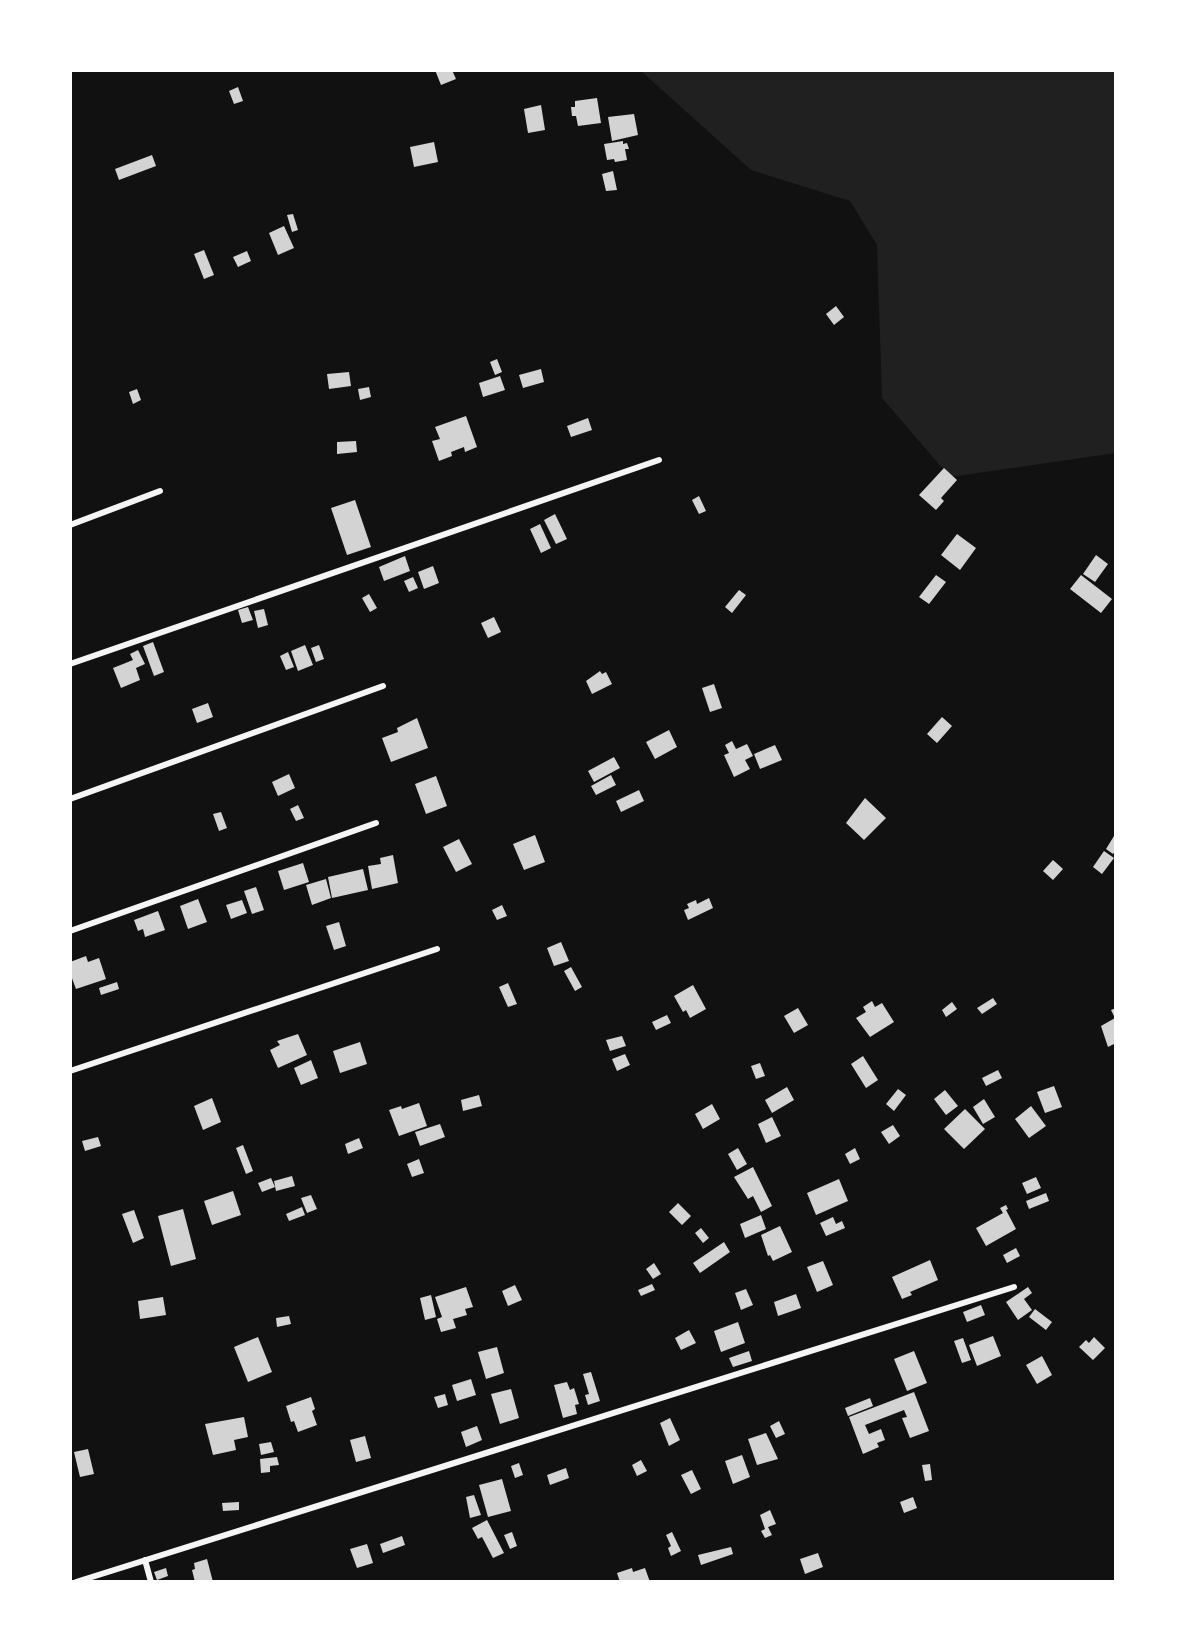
<svg xmlns="http://www.w3.org/2000/svg" width="1186" height="1652" viewBox="0 0 1186 1652" font-family="Georgia,serif">
<style>
.green{fill:#202020}
.building{fill:#d3d3d3}
.lines{fill:none;stroke-linecap:round;stroke-linejoin:round}
.minor{stroke:#f5f5f5;stroke-width:6}
</style>
<rect width="100%" height="100%" fill="#111"/>
<!-- green -->
<path class="green" d="M640,70H1116V453L950,477L882,398L877,245L850,201L751,170Z"/>
<!-- building -->
<path class="building" d="M435,70H452L456,79L441,85Z
M238,87L243,101L234,104L229,91Z
M597,98L601,123L578,126L576,116H572L571,107H575V101Z
M541,105L545,130L528,133L524,109Z
M634,114L638,135L612,141L608,117Z
M623,141V144L627,143L629,149H625L627,160L615,162L614,159L607,160L604,144Z
M434,142L438,162L414,167L410,147Z
M152,155L156,166L119,180L115,169Z
M613,171L617,190L606,191L602,174Z
M293,214L298,230L292,232L287,215Z
M284,226L294,248L278,255L269,233Z
M204,250L214,275L204,279L194,254Z
M247,251L251,261L238,267L233,257Z
M836,306L844,317L834,325L826,314Z
M497,359L502,372L495,375L490,362Z
M541,369L544,382L523,388L519,375Z
M349,372L351,386L329,389L327,374Z
M500,376L505,390L483,397L479,383Z
M369,387L371,397L360,400L358,389Z
M137,389L141,400L133,404L129,392Z
M466,416L477,447L465,452L464,447L451,452L452,456L439,461L432,441L440,439L435,427Z
M588,418L592,430L571,437L567,426Z
M356,441L357,452L337,454V442Z
M944,468L957,480L941,498L944,501L936,510L919,495Z
M699,496L706,511L699,514L692,500Z
M355,500L371,547L347,555L331,508Z
M555,514L567,539L556,544L544,520Z
M540,524L551,548L541,553L530,529Z
M957,534L976,548L960,570L941,555Z
M1096,555L1108,564L1095,582L1083,574Z
M405,556L410,571L384,581L379,567Z
M433,566L439,583L424,589L418,572Z
M936,575L946,582L929,604L919,597Z
M1081,575L1112,599L1101,613L1070,589Z
M413,577L418,588L409,592L404,581Z
M739,590L746,595L732,613L725,607Z
M369,594L377,608L370,612L362,598Z
M248,607L253,620L242,623L238,610Z
M264,609L268,625L258,628L254,611Z
M494,617L501,632L488,638L481,623Z
M153,642L164,672L154,676L143,646Z
M305,645L313,665L298,671L291,651Z
M319,645L324,659L316,662L311,648Z
M138,650L145,664L136,668L140,680L121,688L113,668L133,660L130,654Z
M288,652L294,667L286,670L280,656Z
M600,671L602,674L606,672L612,684L592,694L586,681Z
M714,684L722,708L710,712L702,688Z
M208,703L213,717L197,723L192,709Z
M942,717L952,726L937,743L927,734Z
M417,718L428,748L391,762L382,738L398,732L397,728Z
M669,730L677,747L655,759L646,742Z
M732,741L736,749L747,744L753,756L745,760L750,769L734,777L724,755L729,753L725,745Z
M775,745L782,760L760,769L754,754Z
M614,757L620,768L594,782L588,771Z
M289,774L295,788L278,796L272,782Z
M611,775L616,785L596,795L591,786Z
M436,776L447,806L426,814L415,784Z
M639,790L644,801L621,812L616,801Z
M865,798L886,818L864,840L846,823Z
M298,805L304,818L296,821L290,809Z
M221,812L227,828L219,831L213,814Z
M535,835L545,862L524,870L513,844Z
M1114,836L1116,838V850L1113,854L1106,849Z
M459,839L472,864L456,872L443,847Z
M1104,851L1114,858L1102,874L1093,867Z
M393,855L398,883L372,889L368,866L381,864L380,858Z
M1053,860L1063,869L1053,880L1043,871Z
M303,863L309,882L284,890L278,871Z
M363,869L368,890L332,898L328,877Z
M326,879L331,898L312,905L306,885Z
M256,887L264,910L252,914L244,891Z
M709,898L713,908L688,920L684,910L689,908L687,904L696,900L697,904Z
M198,899L207,922L188,929L180,906Z
M242,900L247,913L231,919L226,905Z
M502,905L507,916L497,920L492,910Z
M158,911L165,930L145,937L143,929L138,931L134,920Z
M339,922L346,946L334,950L326,926Z
M561,942L569,961L554,966L547,948Z
M86,956L88,962L99,958L106,979L76,989L70,973V962Z
M571,967L582,987L575,991L564,971Z
M117,982L119,989L101,995L99,988Z
M508,983L517,1004L508,1007L499,987Z
M693,985L706,1009L690,1018L686,1010L683,1012L674,996Z
M993,998L997,1004L982,1014L977,1008Z
M872,1001L875,1007L882,1003L894,1022L870,1037L856,1018L866,1012L863,1007Z
M952,1002L957,1009L946,1017L942,1010Z
M798,1008L808,1025L794,1033L784,1016Z
M1116,1008V1043L1108,1047L1101,1026L1115,1018L1111,1010Z
M667,1015L671,1023L656,1030L652,1022Z
M298,1034L307,1055L278,1068L270,1050L280,1045L277,1041Z
M622,1036L626,1046L610,1051L606,1040Z
M360,1042L367,1064L340,1073L333,1051Z
M625,1054L630,1065L617,1071L612,1059Z
M863,1056L878,1080L866,1088L851,1064Z
M311,1060L318,1078L301,1085L294,1068Z
M760,1063L765,1076L756,1079L751,1066Z
M998,1070L1002,1078L986,1086L982,1078Z
M1054,1086L1062,1107L1045,1113L1037,1092Z
M787,1087L794,1100L772,1113L765,1100Z
M898,1089L906,1095L894,1111L886,1104Z
M945,1090L958,1106L946,1115L934,1099Z
M479,1095L482,1106L463,1111L461,1100Z
M212,1098L221,1122L203,1130L194,1106Z
M984,1099L995,1117L983,1124L973,1107Z
M419,1103L427,1126L399,1136L389,1110L401,1106L402,1109Z
M712,1104L720,1119L703,1129L695,1114Z
M1031,1106L1046,1126L1029,1138L1015,1119Z
M965,1109L985,1129L964,1149L944,1129Z
M772,1117L781,1136L766,1143L758,1124Z
M440,1124L445,1137L420,1146L415,1132Z
M893,1125L900,1136L889,1144L881,1132Z
M98,1137L101,1146L85,1151L82,1141Z
M359,1138L363,1148L348,1154L345,1144Z
M243,1145L253,1171L246,1174L236,1148Z
M738,1148L747,1164L737,1170L728,1154Z
M855,1148L860,1159L850,1164L845,1154Z
M419,1159L424,1173L412,1177L407,1164Z
M753,1167L772,1206L761,1212L753,1196L748,1199L734,1177Z
M292,1176L295,1186L276,1191L274,1181Z
M1036,1177L1041,1188L1027,1194L1022,1183Z
M271,1178L275,1187L262,1192L258,1183Z
M839,1179L848,1201L816,1215L807,1193Z
M233,1191L241,1215L212,1225L204,1201Z
M1046,1193L1049,1201L1029,1209L1026,1201Z
M311,1195L317,1209L307,1213L301,1198Z
M678,1203L691,1216L682,1225L669,1212Z
M1006,1205L1008,1209L1006,1210L1016,1229L986,1246L976,1228L1003,1213L1000,1208Z
M302,1207L305,1215L289,1221L286,1214Z
M183,1209L196,1259L171,1266L158,1216Z
M134,1210L144,1238L133,1243L122,1214Z
M761,1215L766,1229L745,1238L740,1224Z
M833,1217L836,1224L842,1221L845,1228L826,1236L820,1223Z
M780,1226L792,1252L773,1261L770,1255L768,1256L761,1235Z
M701,1228L709,1238L703,1243L695,1233Z
M724,1242L730,1252L700,1273L693,1263Z
M1016,1248L1020,1256L1007,1263L1003,1255Z
M930,1260L938,1280L910,1292L912,1295L902,1299L892,1277Z
M823,1261L833,1285L817,1292L807,1267Z
M654,1263L661,1274L653,1279L646,1269Z
M652,1284L655,1290L641,1296L638,1290Z
M515,1285L522,1300L508,1306L502,1291Z
M466,1287L473,1307L465,1309L467,1315L453,1319L456,1328L441,1332L437,1319L442,1317L435,1297Z
M1028,1287L1032,1293L1024,1299L1032,1310L1018,1320L1006,1302Z
M746,1289L753,1305L741,1310L735,1293Z
M796,1294L801,1308L778,1316L774,1302Z
M431,1295L436,1317L425,1320L420,1298Z
M163,1297L166,1315L140,1319L138,1301Z
M981,1305L985,1315L967,1322L963,1312Z
M1035,1309L1052,1322L1046,1330L1029,1317Z
M289,1316L291,1324L277,1327L276,1318Z
M738,1322L745,1343L721,1352L714,1331Z
M689,1330L696,1343L681,1350L675,1338Z
M993,1336L1001,1356L977,1366L969,1345Z
M258,1337L272,1372L248,1382L234,1347Z
M1094,1337L1105,1348L1093,1360L1079,1347L1086,1340L1089,1343Z
M963,1338L971,1360L962,1363L954,1341Z
M497,1347L504,1373L486,1379L478,1352Z
M749,1351L752,1361L733,1367L729,1358Z
M914,1351L927,1383L907,1391L894,1359Z
M1042,1356L1052,1375L1037,1384L1026,1365Z
M591,1372L600,1401L588,1405L585,1395L589,1394L583,1374Z
M471,1379L476,1395L457,1401L452,1385Z
M567,1382L570,1390L574,1388L579,1404L575,1405L577,1414L563,1418L554,1385Z
M511,1389L519,1418L500,1424L491,1394Z
M914,1392L929,1431L910,1438L902,1418L907,1417L904,1410L865,1425L869,1434L881,1429L885,1440L877,1443L879,1447L863,1454L849,1417Z
M445,1394L448,1405L438,1408L434,1397Z
M311,1397L315,1409L312,1411L317,1425L298,1432L294,1421L291,1422L286,1406Z
M870,1398L873,1406L848,1416L845,1408Z
M244,1417L248,1437L234,1440L236,1450L213,1455L205,1424Z
M670,1418L680,1440L669,1446L660,1423Z
M779,1421L785,1434L776,1438L770,1426Z
M477,1426L482,1440L466,1447L461,1432Z
M766,1433L778,1459L757,1465L748,1439Z
M365,1436L371,1458L356,1462L350,1440Z
M271,1442L274,1452L261,1455L259,1444Z
M88,1449L94,1474L80,1477L74,1452Z
M742,1455L750,1477L733,1484L725,1461Z
M277,1457L279,1465L270,1466V1472L261,1473L260,1459Z
M641,1460L647,1471L637,1476L632,1465Z
M519,1463L523,1475L515,1478L511,1466Z
M930,1464L932,1480L925,1481L922,1465Z
M566,1468L569,1478L550,1485L547,1475Z
M692,1470L701,1489L691,1494L681,1475Z
M502,1479L511,1511L488,1517L479,1485Z
M474,1495L481,1515L470,1518L466,1497Z
M913,1497L917,1508L904,1513L900,1502Z
M239,1502V1510L223,1511L222,1503Z
M770,1510L776,1524L768,1527L772,1535L765,1538L761,1531L765,1529L760,1515Z
M487,1520L504,1553L493,1558L482,1537L478,1539L472,1528Z
M512,1532L517,1546L510,1549L504,1535Z
M672,1532L681,1551L671,1556L668,1548L671,1546L666,1535Z
M402,1536L405,1545L383,1553L380,1544Z
M367,1544L373,1563L357,1568L350,1549Z
M731,1547L733,1554L701,1565L698,1555Z
M818,1553L823,1567L805,1574L800,1559Z
M207,1559L213,1582H195L192,1570L195,1569L194,1563Z
M166,1568L168,1576L157,1580L154,1572Z
M632,1568L633,1572L645,1568L650,1582H620L617,1573Z"/>
<g class="lines">
<!-- minor -->
<path class="minor" d="M70,525L160,491
M70,664L659,460
M70,799L383,686
M70,931L376,823
M70,1071L437,949
M145,1560L151,1582
M76,1582L1014,1287"/>
</g>
<!-- border -->
<rect width="1186" height="1652" fill="none" stroke="#ffffff" stroke-width="144"/>
</svg>
